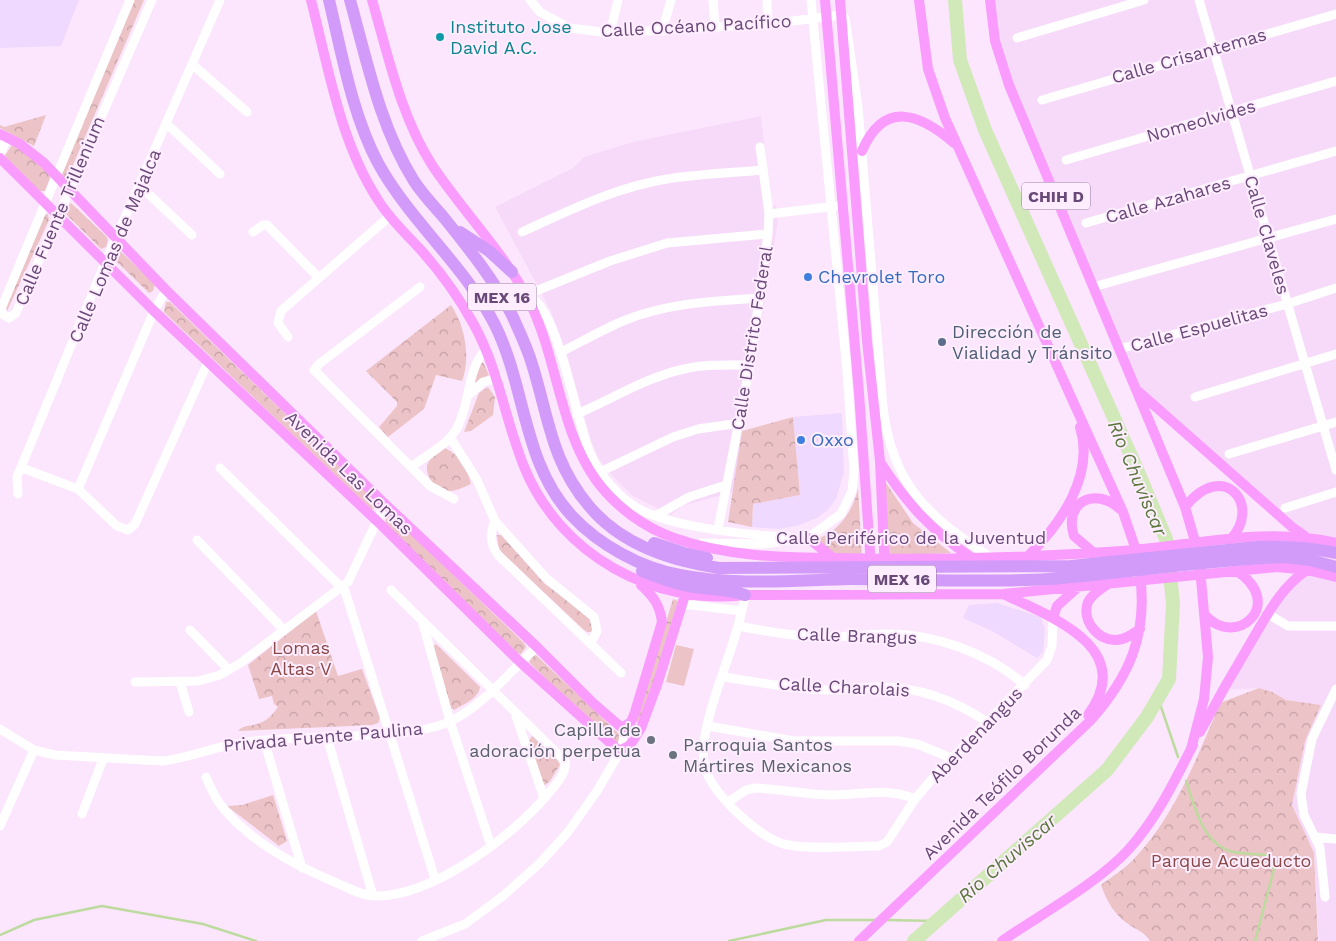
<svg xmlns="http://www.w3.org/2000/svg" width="1336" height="941" viewBox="0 0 1336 941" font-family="'Work Sans',sans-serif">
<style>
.residential{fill:#f7dafa}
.commercial{fill:#f0d9fe}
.forest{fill:url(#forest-crowns)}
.pitch{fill:#ecc3c6}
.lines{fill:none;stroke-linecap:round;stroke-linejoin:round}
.stream{stroke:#bdda9f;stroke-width:2.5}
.river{stroke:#d1e8b9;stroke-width:14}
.minor{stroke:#fff;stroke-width:9}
.major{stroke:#fa9cfd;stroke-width:10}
.highway{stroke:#d39bf9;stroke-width:12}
.culture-dot{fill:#0f9aa8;stroke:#feedff;stroke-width:2}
.shop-dot{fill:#3f7fe0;stroke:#feedff;stroke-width:2}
.service-dot{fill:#5c6f8a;stroke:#feedff;stroke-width:2}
.worship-dot{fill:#6b7280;stroke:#feedff;stroke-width:2}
.labels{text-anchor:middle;stroke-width:4;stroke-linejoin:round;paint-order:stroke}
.shield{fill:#feedff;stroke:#967aa0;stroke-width:1}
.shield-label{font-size:16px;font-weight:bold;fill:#694978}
.street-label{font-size:18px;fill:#694978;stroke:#feedff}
.culture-label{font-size:18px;fill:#0d838f;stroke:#feedff;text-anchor:start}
.shop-label{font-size:18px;fill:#366cbe;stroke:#feedff;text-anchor:start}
.service-label{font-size:18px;fill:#4e5e75;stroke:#feedff;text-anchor:start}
.park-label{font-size:18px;fill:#8a4946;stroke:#feedff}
.worship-label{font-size:18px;fill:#5b616d;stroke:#feedff;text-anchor:end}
.water-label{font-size:19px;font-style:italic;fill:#58763a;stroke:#feedff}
</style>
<defs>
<pattern id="forest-crowns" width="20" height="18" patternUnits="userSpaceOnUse" patternTransform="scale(1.25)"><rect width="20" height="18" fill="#ecc3c6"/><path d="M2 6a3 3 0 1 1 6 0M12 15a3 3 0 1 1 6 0" fill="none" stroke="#c3a0a6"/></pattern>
</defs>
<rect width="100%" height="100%" fill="#fce6fd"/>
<!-- residential -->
<path class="residential" d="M990,0H1336V941H1319L1314,853L1292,805L1305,741L1321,705L1286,700L1272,692L1259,688L1222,690L1295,578L1306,537L1135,389L1009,85Z
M761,116L771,206L776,205L778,220L733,492L682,506L671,515L633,496L618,482L599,459L591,440L568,358L551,311L495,207L573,168L584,157L633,142Z"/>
<!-- commercial -->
<path class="commercial" d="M0,0H79L61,46L0,48Z
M842,413L844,472L836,499L829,509L817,518L799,525L779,529L752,527L753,504L800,495L793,417Z
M997,603L1041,617L1045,629L1043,652L1037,658L992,631L963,618L969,605Z"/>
<!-- forest -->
<path class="forest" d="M134,0H144L66,181L59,176Z
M46,115L34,146L0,128V125L4,127Z
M13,144L51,175L45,191H40L6,158L5,155Z
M71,203L106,236L108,240L106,247L101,249L66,214L65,209Z
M48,214L49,220L7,311L6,307L44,215Z
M119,250L155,284L153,291L149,293L114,259Z
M166,302H170L377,503L374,509H371L363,502L164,312Z
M451,305C465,326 471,357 462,381L436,375L424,409L388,437L379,427L397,406V402L366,371Z
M483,362L489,375L475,383L472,382L479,364Z
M488,387L495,397L493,415L471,431L464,432L479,393Z
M793,417L800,495L753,504L752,527L728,522L742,431Z
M445,448C461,456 467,468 471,484C462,488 454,492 445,491C435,490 423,472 428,463C431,457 440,452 445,448Z
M882,477L913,523L951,553L888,556Z
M858,488L862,556L834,554L813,541C837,533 853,513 858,488Z
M390,514L524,643L526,647L521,654L517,653L385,523L387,515Z
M497,535H501L545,584L588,616L593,627L591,632H587L583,629L499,550Z
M673,599L678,601L643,720L638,723L636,721Z
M316,611L338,676L362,669L380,718L378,723L372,725L238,731C244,724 252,727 260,723C268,720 273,714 278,707L274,704L272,696L259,699L248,665Z
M436,644L480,687C478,699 464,704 454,710L451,708L433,646Z
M536,655L617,732L620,737L618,743L614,745L610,743L529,662L533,656Z
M1259,688L1272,692L1286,700L1321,705L1305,741L1292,805L1314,853L1318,941H1150C1145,933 1139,931 1131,926C1115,916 1107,902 1101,885C1111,877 1123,870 1132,861C1174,818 1197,758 1220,703Z
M532,736L557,759L560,765L550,781L545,785L542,783L528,742Z
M273,795L287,841L279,846L227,806L242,805Z"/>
<!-- pitch -->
<path class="pitch" d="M676,645L694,649L684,686L666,682Z
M292,647L321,651L319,666L290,662Z"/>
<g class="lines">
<!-- stream -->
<path class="stream" d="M1158,698L1178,757
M1186,781C1195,807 1202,844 1233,852C1244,854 1257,854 1268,855L1274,869L1255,941
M886,920L937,921
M0,935L34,920L102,906L203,924L256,941
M729,941L826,920H876"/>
<!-- river -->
<path class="river" d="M914,941L1107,770L1147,717L1169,679L1173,603L1166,539L1136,467L985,130L960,60L955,0"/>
<!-- minor -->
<path class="minor" d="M130,0L1,309L2,314L9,318L16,313L152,0
M530,0L540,12L569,28L610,33L768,24L841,15L845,18L858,107L883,407C892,486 929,517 992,558
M713,0L715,26
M767,0L768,24
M1199,0L1336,470
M662,31L671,0
M610,33L618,0
M1017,38L1144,0
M193,65L247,112
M1042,100L1336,14
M167,124L220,174
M0,155L7,138
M1066,160L1336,81
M140,186L192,235
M769,214L837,206
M1086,223L1336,151
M253,232L263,225H267L318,277
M522,232C568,211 616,187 667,179C698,174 731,173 763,170
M420,287L319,364L314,370L430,486L454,499
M1093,287L1336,219
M526,295C558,302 576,423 590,453C600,476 620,500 643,511C679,528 748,535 788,537
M526,295L610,261L667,243L768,234
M288,337L278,323L281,311L390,216
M1119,349L1287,304L1336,288
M561,352C581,342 602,330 623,321C667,303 713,301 760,298
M468,396L483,382L498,378
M1195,397L1336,354
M577,414C612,399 647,377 684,369C706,364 728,365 750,365
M450,437L477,480L495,521L546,578L594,617L597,631L591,643
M1229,454L1336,422
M411,467C425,456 449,444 457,428C471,402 466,371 486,349
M22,468L78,489L117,526L128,530L135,524L208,362
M220,468L345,591L435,879
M600,472L673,437L698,429L740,423
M78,489L154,311L166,290
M18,494L17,477L105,263L220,0
M1285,508L1336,492
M657,515L689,497L726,485
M495,521C489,534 490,544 498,555L621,673
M718,529L750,365L768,234L769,214L760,147
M197,540L284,630
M701,543L764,544L808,538L841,514L852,491L854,471L847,371L811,0
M745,595C737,645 712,691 704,741C703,750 703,762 706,771C716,797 761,840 788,845C815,850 851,846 879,846L887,842L915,799L933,778L1047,660L1052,646L1053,618
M682,604L742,611
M1268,614L1288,626H1336
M423,624L450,721L491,846
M738,626C764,631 792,636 818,637C841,638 864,634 887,634C936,634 988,653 1025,685
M190,630L229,670
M723,677C759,682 796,690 832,690C847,690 863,687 878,687C919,687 954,699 988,723
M135,682L198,681L220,675L242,662L348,582L385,504
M180,682L189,712
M516,716L544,798
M708,726L794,741H898L917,744L951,758
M0,729L34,750L55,755L162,761C191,758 218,745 247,742C288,737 331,737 372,735C398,733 427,732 451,721C484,705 510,671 537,647
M327,737L373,896
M264,740L302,868
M206,777C210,786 214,796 220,804C249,842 296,866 339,884C350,889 363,896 375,896C432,897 513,836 548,794C555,785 567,774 565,761L391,590
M728,802L746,790L755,788C782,789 808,795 835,795C864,794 888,788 915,799
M82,814L103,759
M0,826L34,750
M1316,837L1336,839
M1325,897L1320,848L1304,815L1301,794L1312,739L1336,689
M422,941L465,924L503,896L540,863L568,832L597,791L621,750L626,727"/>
<!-- major -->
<path class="major" d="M311,0C328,66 340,142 378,200C389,218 405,233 419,248C440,271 458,296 473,323C499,369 505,421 525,469C561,555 653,606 745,595L1003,594L1277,567L1307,570L1336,577
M372,0C388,55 401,117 432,165C463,212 505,253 530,303C558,360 559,428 596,480C615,506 643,527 674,538C725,556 781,558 835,558C931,560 1026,558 1122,551C1192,546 1266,526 1336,543
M825,0L859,393L873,595
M840,0L867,341L880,461L886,594
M919,0L928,69L945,118L1123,512L1138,556
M990,0L995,41L1009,85L1185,507L1197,548
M0,134L20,144L44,163L166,290L385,504L537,647L593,703L622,728L631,722L635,712L662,622C660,605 653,596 641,585
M862,151C884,100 919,113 954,143
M0,158L154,311L377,521L520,662L617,749L621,750L630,745L641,728L657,685L685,595
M1139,392L1292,527L1305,536
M880,462C907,504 931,530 972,558
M1185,507C1224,458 1263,506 1230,540
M808,538L833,558
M1094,553L1074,536C1063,502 1095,486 1120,509
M1027,557C1061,524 1095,475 1080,427
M1108,584C1101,589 1092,594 1088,602C1081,620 1098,641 1116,640C1125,640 1133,634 1140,629
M1003,594C1052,617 1137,648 1088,715
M1205,615C1236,650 1288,603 1235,570
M1053,618L1057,606L1078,587
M1200,732C1216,702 1233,672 1251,642C1267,615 1281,587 1307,570
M1191,749L1204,699L1208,657L1200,568
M859,941L1091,720C1129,677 1148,635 1140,575
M1002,941C1041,914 1097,884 1129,849C1157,818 1174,782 1193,745"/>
<!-- highway -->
<path class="highway" d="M329,0C342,54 352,114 378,163C410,221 463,264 494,323C526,385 522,463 572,516C599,545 641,568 680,575C736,586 795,580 851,579C916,579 983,583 1048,579C1127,573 1205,560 1284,557L1310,560L1336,567
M350,0C367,61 380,127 414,181C423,195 435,207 445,219C470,250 494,280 512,315C519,331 527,347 532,364C549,418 551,461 589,506C621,545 671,561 719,568L1071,566L1257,547C1285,546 1309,547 1336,553
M460,232L489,251L512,272
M654,543L684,553L707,558
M642,571C661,579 681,586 702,588C717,590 731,590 745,595"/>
</g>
<!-- markers -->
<circle class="culture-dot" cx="440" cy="37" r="5"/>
<g class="shop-dot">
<circle cx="808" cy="277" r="5"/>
<circle cx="801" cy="440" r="5"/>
</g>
<circle class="service-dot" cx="942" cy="342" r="5"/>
<g class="worship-dot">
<circle cx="651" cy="740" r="5"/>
<circle cx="673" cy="755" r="5"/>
</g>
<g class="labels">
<!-- shield labels -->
<g class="shield">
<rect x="1022" y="182.5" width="68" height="27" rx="4"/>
<rect x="468" y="283.5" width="68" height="27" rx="4"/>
<rect x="868" y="565.5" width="68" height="27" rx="4"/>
</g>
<g class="shield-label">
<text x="1056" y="202">CHIH D</text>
<text x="502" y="303">MEX 16</text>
<text x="902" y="585">MEX 16</text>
</g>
<!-- street labels -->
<g class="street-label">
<text transform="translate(696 26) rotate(-3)" y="6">Calle Océano Pacífico</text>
<text transform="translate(1189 56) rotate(-16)" y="6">Calle Crisantemas</text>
<text transform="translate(1201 121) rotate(-16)" y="6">Nomeolvides</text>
<text transform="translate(1168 200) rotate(-16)" y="6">Calle Azahares</text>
<text transform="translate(60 211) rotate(-67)" y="6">Calle Fuente Trillenium</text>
<text transform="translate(1267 235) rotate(74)" y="6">Calle Claveles</text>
<text transform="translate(115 246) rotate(-67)" y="6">Calle Lomas de Majalca</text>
<text transform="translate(1199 328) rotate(-15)" y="6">Calle Espuelitas</text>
<text transform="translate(752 338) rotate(-81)" y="6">Calle Distrito Federal</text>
<text transform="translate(349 473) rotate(44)" y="6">Avenida Las Lomas</text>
<text x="911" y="544">Calle Periférico de la Juventud</text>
<text transform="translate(857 636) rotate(2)" y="6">Calle Brangus</text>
<text transform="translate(844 687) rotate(3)" y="6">Calle Charolais</text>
<text transform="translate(976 735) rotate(-46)" y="6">Aberdenangus</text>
<text transform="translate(323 737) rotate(-5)" y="6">Privada Fuente Paulina</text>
<text transform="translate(1002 783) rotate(-44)" y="6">Avenida Teófilo Borunda</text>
</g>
<!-- culture labels -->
<g class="culture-label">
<text x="450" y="33">Instituto Jose<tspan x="450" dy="21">David A.C.</tspan></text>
</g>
<!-- shop labels -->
<g class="shop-label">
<text x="818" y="283">Chevrolet Toro</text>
<text x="811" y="446">Oxxo</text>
</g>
<!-- service labels -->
<g class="service-label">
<text x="952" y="338">Dirección de<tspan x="952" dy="21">Vialidad y Tránsito</tspan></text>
</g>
<!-- park labels -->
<g class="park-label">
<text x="301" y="654">Lomas<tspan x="301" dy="21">Altas V</tspan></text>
<text x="1231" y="867">Parque Acueducto</text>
</g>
<!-- worship labels -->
<g class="worship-label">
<text x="641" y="736">Capilla de<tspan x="641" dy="21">adoración perpetua</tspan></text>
<text x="683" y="751" text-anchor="start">Parroquia Santos<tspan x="683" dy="21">Mártires Mexicanos</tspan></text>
</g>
<!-- water labels -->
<g class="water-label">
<text transform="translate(1138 478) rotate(67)" y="7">Rio Chuviscar</text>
<text transform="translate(1007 858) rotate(-41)" y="7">Rio Chuviscar</text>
</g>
</g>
</svg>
